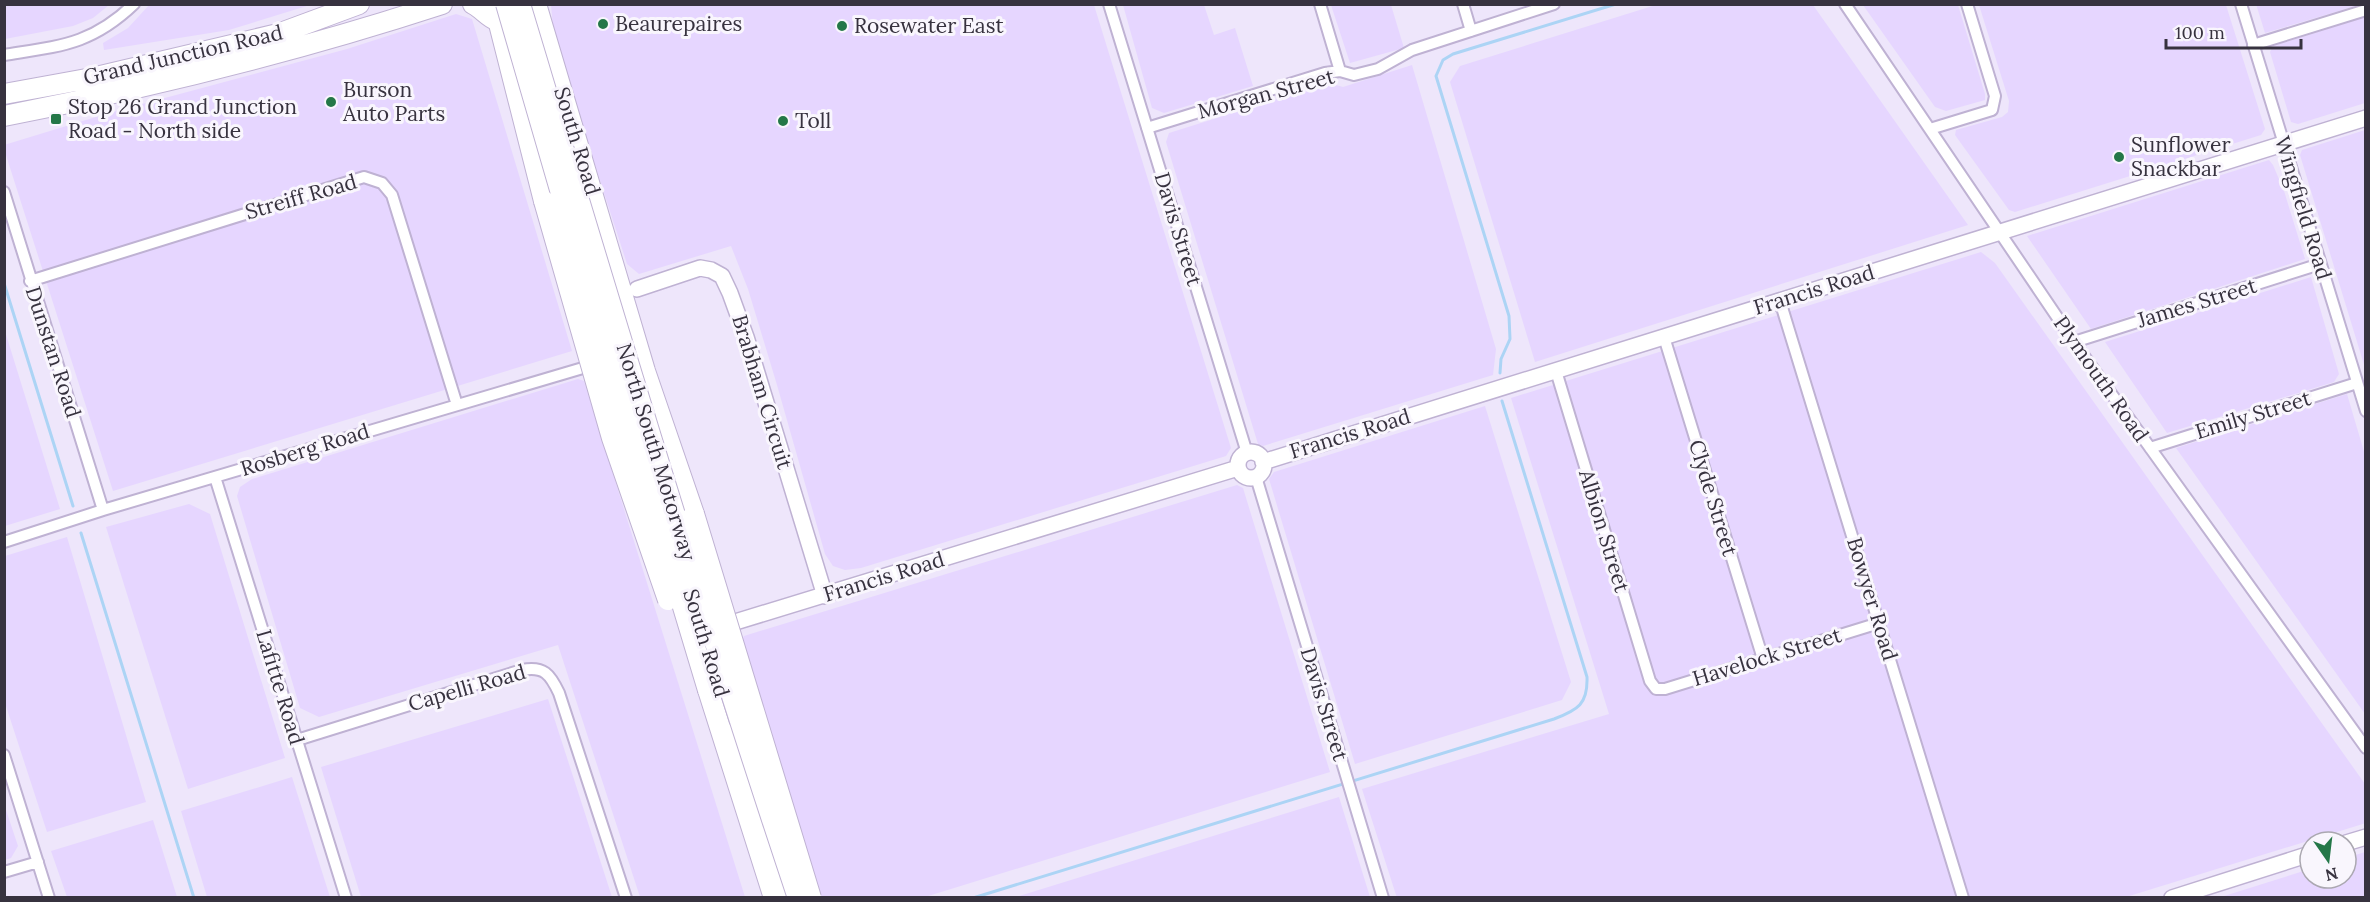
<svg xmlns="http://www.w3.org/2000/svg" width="2370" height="902" viewBox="0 0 2370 902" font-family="Lora,serif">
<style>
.built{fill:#e6d6ff}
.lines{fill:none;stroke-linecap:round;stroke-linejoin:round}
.stream{stroke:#acd4f5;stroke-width:3}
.street-casing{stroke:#bfb2d3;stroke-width:14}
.secondary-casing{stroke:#bfb2d3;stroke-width:18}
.highway-casing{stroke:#bfb2d3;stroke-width:22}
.street{stroke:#fff;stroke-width:10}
.secondary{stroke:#fff;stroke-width:15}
.highway{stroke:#fff;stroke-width:20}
.highway-bridge-casing{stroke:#bfb2d3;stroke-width:22;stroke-linecap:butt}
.highway-bridge{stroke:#fff;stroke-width:20}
.poi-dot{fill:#247748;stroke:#f9f6fd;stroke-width:2}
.labels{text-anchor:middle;stroke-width:6;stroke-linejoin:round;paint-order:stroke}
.poi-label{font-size:21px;fill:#37323f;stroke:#f9f6fd;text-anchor:start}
.street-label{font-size:21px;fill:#37323f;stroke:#f9f6fd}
</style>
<rect width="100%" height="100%" fill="#eee6fb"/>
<!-- built -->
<path class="built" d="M5,4H109V5L93,18L73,26L5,39Z
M150,4H310V5L229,30L104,50L103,43L128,28Z
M1659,4L1813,5L1968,225L1535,362L1450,82L1460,66Z
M2256,4H2359V5L2265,33Z
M551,5H1094L1231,448L1226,456L861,568L845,570L833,566L825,554L777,385L748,289L731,246L639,274L627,264L554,38Z
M1123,5H1204L1214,35L1235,28L1253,86L1164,113L1152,108Z
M1331,5H1391L1404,48L1350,63Z
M1863,5H1958L1985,94V100L1946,111L1935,107Z
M1979,5H2226L2265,129L2261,135L2015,212L2009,210L1955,135L1956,130L2002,117L2008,112L2009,101Z
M456,14L472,19L572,351L113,491L5,152L4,145L109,113L347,49Z
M2365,17V103L2298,124L2291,122L2270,52L2273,46Z
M1412,65L1496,349L1493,375L1263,446L1258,444L1166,142L1169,133L1329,83L1343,87Z
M2365,130H2366L2365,368L2300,155L2302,150Z
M2269,160L2273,165L2284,191L2305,259L2091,329L2027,236Z
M1981,252L1995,263L2365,784L2366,823L2126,897L1397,898L1362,789L1609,714L1511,398Z
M2311,277L2339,374L2334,382L2167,433L2105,342Z
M4,328L60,509L5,526H4Z
M578,379L584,381L745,897H640L558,645L319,717L300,708L237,496L240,487L252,479Z
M2347,394L2365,455V714L2176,448Z
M1485,406L1571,682L1562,700L1355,764L1269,479L1274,472Z
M1237,485L1243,488L1330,772L925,897H818L741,643L744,636Z
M189,504L210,514L285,758L188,789L106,527Z
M67,537L146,802L47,832L5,703V556Z
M548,699L612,897H361L321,767Z
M292,777L330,897H207L181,811Z
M1339,797L1370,897H1016Z
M4,804L18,846L11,858L5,860Z
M153,820L177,897H67L51,851Z
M2365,852V897H2221L2310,869V878H2346V858Z"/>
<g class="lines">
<!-- stream -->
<path class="stream" d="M4,283L73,506
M1500,373L1501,359L1510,339L1509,316L1436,76L1443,60L1453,54L1616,4
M81,533L194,898
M973,898L1554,719C1578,710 1588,704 1587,677L1502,401"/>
<defs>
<path id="street" d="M1109,4L1247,453
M1320,4L1340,71
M1463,4L1471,31
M1845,4L2074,342L2366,748
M2241,4L2366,411
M2253,45L2366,10
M4,55C60,46 91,45 134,4
M1147,128L1325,73L1340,71L1354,75L1378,69L1412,50L1554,4
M1930,129L1992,110L1995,96L1967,4
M4,192L103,510
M30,281L364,177L382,183L392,195L457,405
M1780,301L1963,898
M1664,337L1763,659
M2074,342L2320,264
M1556,371L1650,681L1656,689H1665L1879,623
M2150,448L2357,383
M215,477L346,898
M1256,477L1383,898
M4,542L103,510L593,365
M297,740L522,670C544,666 550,674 559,693L626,898
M4,755L49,898
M4,872L38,862"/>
<path id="secondary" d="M637,289L700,268L711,270L722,276L730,293L746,337L825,596
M1238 465a13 13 0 1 1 26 0a13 13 0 1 1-26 0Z
M1263,462L2366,118
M719,627L1238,468
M733,731L767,838L788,898
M2346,843L2366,837
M2172,898L2310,854"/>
<path id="highway" d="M473,4C483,9 487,17 498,21
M494,4L544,201
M536,4L645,371L694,514
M4,94L92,78L278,34L359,4
M4,116C153,87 298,51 442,4
M708,690L774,898"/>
</defs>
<!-- street casing -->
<use href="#street" class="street-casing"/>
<!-- secondary casing -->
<use href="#secondary" class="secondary-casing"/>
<!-- highway casing -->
<use href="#highway" class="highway-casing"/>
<!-- street -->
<use href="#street" class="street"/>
<!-- secondary -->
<use href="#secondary" class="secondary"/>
<!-- highway -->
<use href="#highway" class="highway"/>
<defs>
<path id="highway-bridge" d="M506,4L628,424L708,690
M520,4C610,303 699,602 798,898
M544,201L612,438L668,600
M694,514L811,898"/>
</defs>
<!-- highway-bridge casing -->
<use href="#highway-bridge" class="highway-bridge-casing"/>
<!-- highway-bridge -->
<use href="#highway-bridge" class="highway-bridge"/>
</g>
<!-- markers -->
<g class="poi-dot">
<circle cx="603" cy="24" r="6"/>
<circle cx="842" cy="26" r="6"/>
<circle cx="331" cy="102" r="6"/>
<rect x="50" y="113" width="12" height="12" rx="3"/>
<circle cx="783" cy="121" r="6"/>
<circle cx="2119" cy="157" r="6"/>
</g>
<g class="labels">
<!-- poi labels -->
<g class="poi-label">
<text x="615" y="31">Beaurepaires</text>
<text x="854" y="33">Rosewater East</text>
<text x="343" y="97">Burson<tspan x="343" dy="24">Auto Parts</tspan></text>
<text x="68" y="114">Stop 26 Grand Junction<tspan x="68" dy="24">Road - North side</tspan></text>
<text x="795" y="128">Toll</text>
<text x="2131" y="152">Sunflower<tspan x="2131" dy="24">Snackbar</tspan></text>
</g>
<!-- street labels -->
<g class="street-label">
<text transform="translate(183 55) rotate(-13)" y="7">Grand Junction Road</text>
<text transform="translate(1266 94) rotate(-15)" y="7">Morgan Street</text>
<text transform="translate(577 141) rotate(73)" y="7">South Road</text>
<text transform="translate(301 197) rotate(-16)" y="7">Streiff Road</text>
<text transform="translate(2303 208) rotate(73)" y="7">Wingfield Road</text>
<text transform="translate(1178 229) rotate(73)" y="7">Davis Street</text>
<text transform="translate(1814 290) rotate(-17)" y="7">Francis Road</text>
<text transform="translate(2197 303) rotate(-17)" y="7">James Street</text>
<text transform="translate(53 352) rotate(72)" y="7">Dunstan Road</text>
<text transform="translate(2101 379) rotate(55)" y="7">Plymouth Road</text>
<text transform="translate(762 392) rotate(73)" y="7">Brabham Circuit</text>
<text transform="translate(2253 415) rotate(-17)" y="7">Emily Street</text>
<text transform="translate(1350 434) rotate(-17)" y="7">Francis Road</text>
<text transform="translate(305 450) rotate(-17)" y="7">Rosberg Road</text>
<text transform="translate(656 452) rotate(73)" y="7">North South Motorway</text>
<text transform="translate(1713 498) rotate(73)" y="7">Clyde Street</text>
<text transform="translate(1604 531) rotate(73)" y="7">Albion Street</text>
<text transform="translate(884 577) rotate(-17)" y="7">Francis Road</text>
<text transform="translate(1872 599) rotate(73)" y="7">Bowyer Road</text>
<text transform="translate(706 643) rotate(73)" y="7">South Road</text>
<text transform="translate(1767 657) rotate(-17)" y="7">Havelock Street</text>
<text transform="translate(280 687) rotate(73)" y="7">Lafitte Road</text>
<text transform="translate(467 688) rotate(-16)" y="7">Capelli Road</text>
<text transform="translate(1324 704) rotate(73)" y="7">Davis Street</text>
</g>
</g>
<!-- border -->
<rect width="2370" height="902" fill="none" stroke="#37323f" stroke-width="12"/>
<!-- north arrow -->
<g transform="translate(2328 860) rotate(166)"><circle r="28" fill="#f9f6fd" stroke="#aba8b1" stroke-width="1.5"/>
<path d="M0-4.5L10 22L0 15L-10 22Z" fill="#247748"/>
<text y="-9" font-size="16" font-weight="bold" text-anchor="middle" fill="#37323f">N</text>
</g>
<!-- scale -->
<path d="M2166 39v9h135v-9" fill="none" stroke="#37323f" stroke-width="3"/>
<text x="2175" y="39" font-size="18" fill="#37323f" stroke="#f9f6fd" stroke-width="4.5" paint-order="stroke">100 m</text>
</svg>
